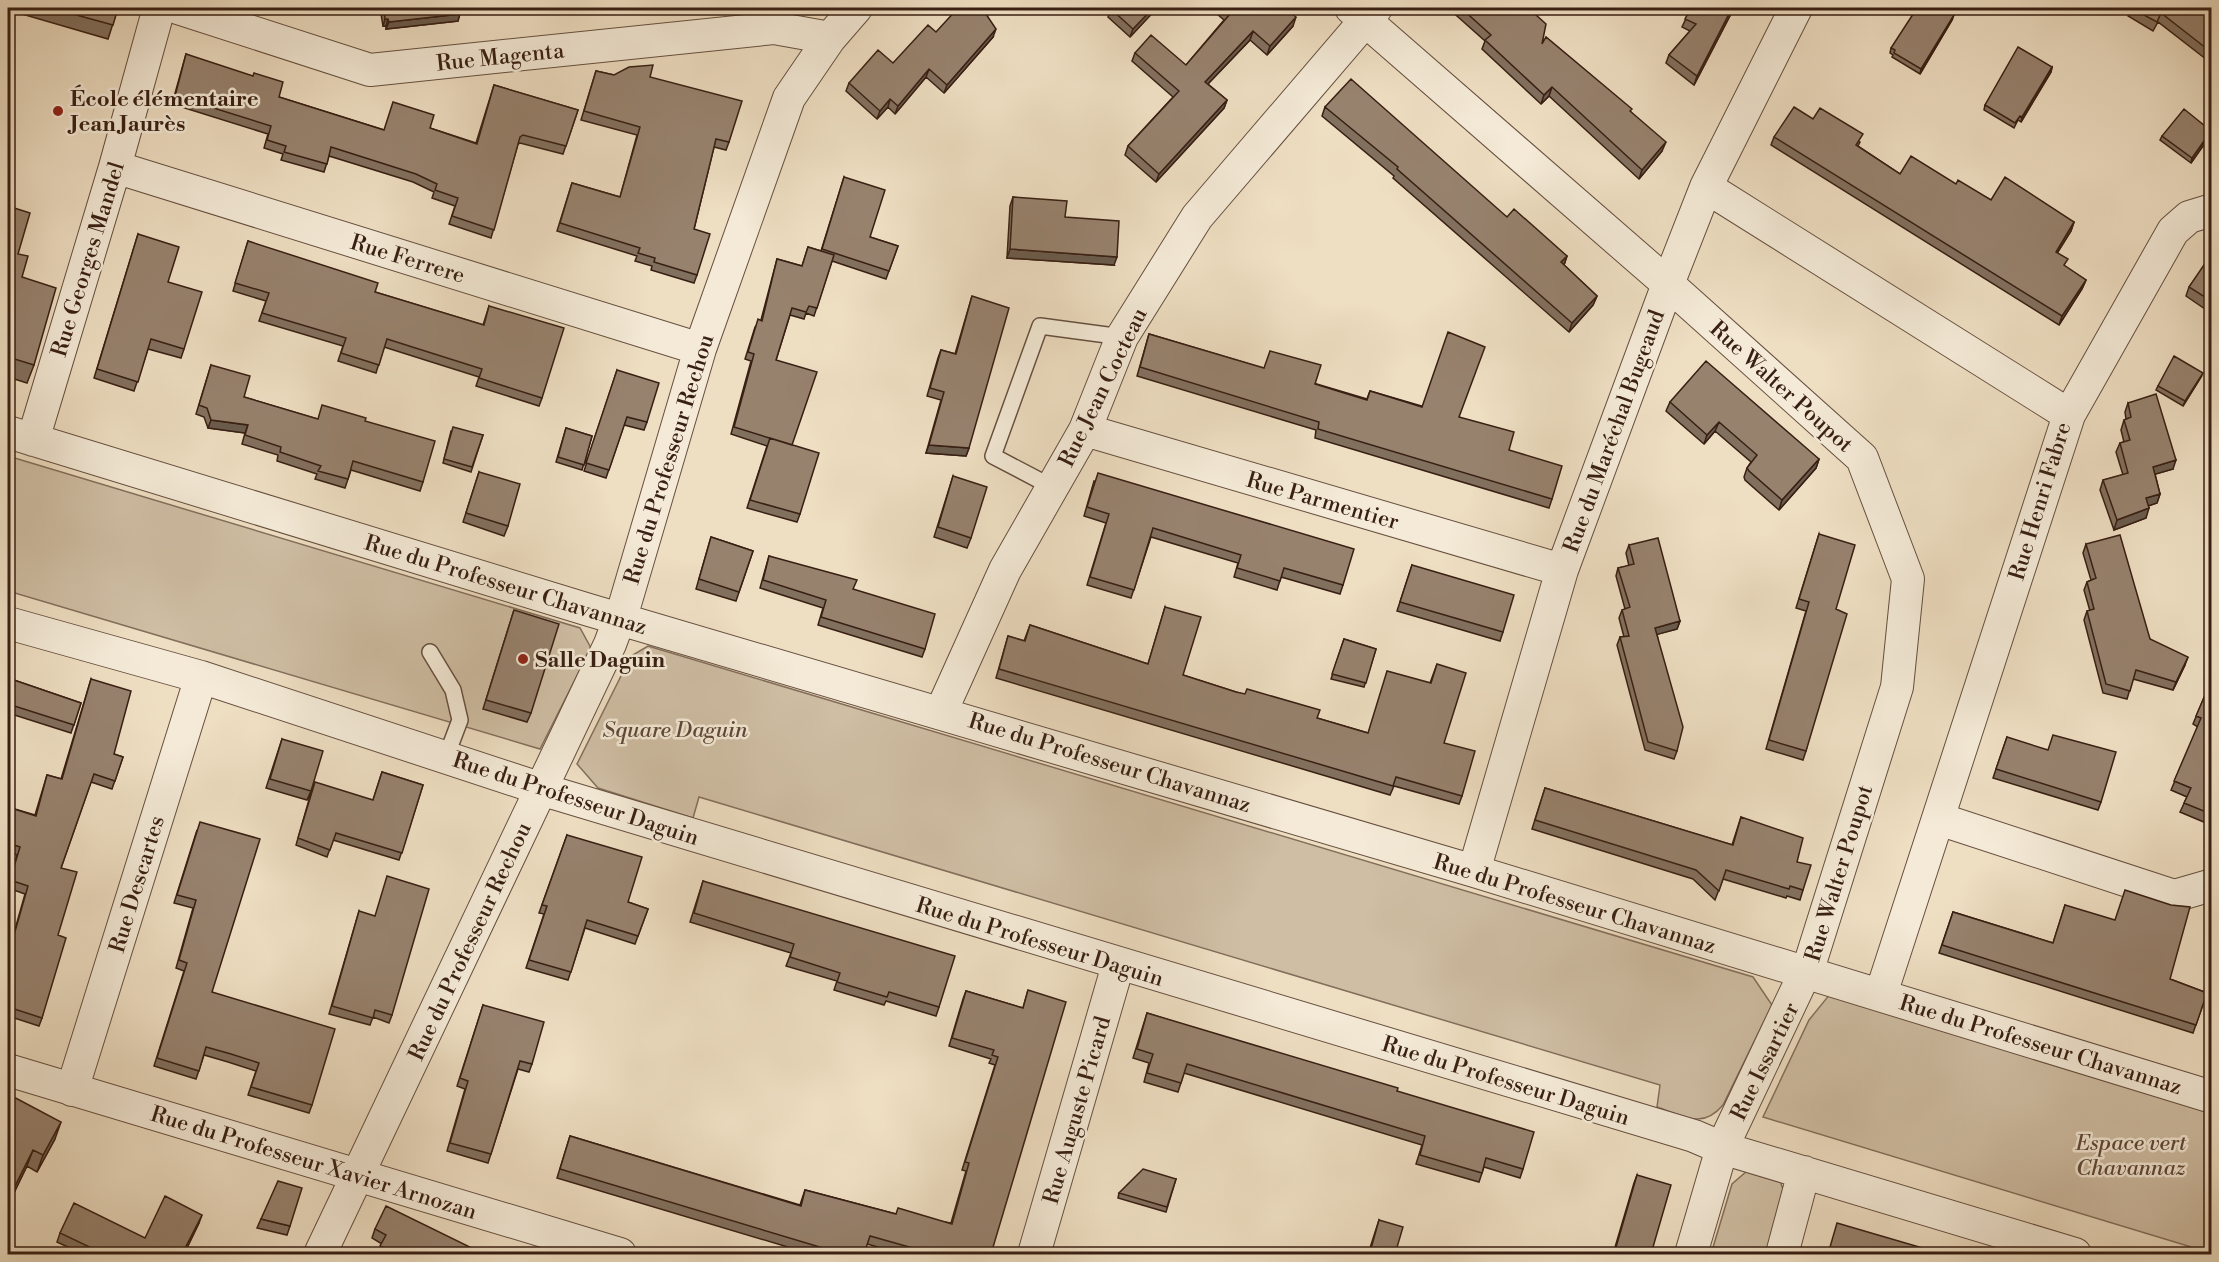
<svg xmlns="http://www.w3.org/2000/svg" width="2219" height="1262" viewBox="0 0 2219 1262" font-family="'Libre Bodoni',serif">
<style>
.park{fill:#cfbea4;stroke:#846e5c;stroke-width:1.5}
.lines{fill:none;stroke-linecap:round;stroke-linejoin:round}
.lane-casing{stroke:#664f3f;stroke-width:18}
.street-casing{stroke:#664f3f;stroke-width:34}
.lane{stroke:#f4ead7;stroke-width:15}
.street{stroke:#f4ead7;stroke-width:32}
.wall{fill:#82705f;stroke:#381f13;stroke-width:1.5}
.shaded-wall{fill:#6a5b4d;stroke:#381f13;stroke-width:1.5}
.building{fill:#97826e;stroke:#381f13;stroke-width:1.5}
.poi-dot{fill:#8f2418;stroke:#f4ead7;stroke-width:2}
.labels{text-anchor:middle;stroke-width:5;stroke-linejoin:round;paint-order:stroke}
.street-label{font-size:22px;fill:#381f13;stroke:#f4ead7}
.poi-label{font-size:22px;font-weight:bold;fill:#381f13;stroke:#f4ead7;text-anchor:start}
.park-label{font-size:22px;font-style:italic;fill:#5e4737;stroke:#f4ead7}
</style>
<rect width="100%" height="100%" fill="#eedec2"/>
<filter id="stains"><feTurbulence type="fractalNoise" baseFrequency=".00333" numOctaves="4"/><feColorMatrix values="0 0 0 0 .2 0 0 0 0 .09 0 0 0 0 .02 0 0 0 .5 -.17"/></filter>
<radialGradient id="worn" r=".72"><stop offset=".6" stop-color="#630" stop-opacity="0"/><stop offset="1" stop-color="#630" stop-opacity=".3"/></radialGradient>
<!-- park -->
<path class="park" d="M8,456L580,628L591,648L540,749L8,591Z
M648,646L1753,977L1772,1005L1723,1105C1702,1130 1684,1116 1657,1107L1660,1085L699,797L693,818L598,788L577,764L631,656Z
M1830,994L2211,1107V1253L1763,1117L1809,1020Z
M1747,1171L1778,1177L1787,1198L1772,1254H1711L1732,1184Z"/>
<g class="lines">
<defs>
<path id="lane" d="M1052,487L993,456L1040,326L1122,337
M430,652L453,690L460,720L446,757"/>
<path id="street" d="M178,8L370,70L774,28L830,38
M1351,8L1668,284L1862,458L1908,579L1897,687L1811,960L1722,1148L1691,1254
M115,167L700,349
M1706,187L2069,415L1881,994
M2069,415L2173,231L2189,217L2212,210
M1085,430L1562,570
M8,432L589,610L1474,871L2212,1097
M33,440L115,167L159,8
M8,623L201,677L557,794L1694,1136L1722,1148L2075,1254
M941,712L1005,570L1085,430L1122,337L1197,217L1376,8
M1939,819L2174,896L2212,885
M1474,871L1562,570L1668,284L1706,187L1796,8
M8,1070L620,1254
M72,1090L201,677
M320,1254L610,644L625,604L700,349L789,98L830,38L856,8
M1034,1254L1118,965
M1782,1254L1804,1172"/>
</defs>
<!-- lane casing -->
<use href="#lane" class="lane-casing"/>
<!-- street casing -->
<use href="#street" class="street-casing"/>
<!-- lane -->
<use href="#lane" class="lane"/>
<!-- street -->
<use href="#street" class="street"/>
</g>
<!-- wall -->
<path class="wall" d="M8,8H118L108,39L8,10Z
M380,8H469L468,10L460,11L458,21L386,29V26H383Z
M1157,8L1130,37L1108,17L1111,9Z
M1210,8H1285L1293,26L1267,55L1250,40L1208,84L1227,100L1224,108L1156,182L1125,155L1128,146L1173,97L1132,61L1135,53L1186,65L1224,20Z
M1448,8H1532L1536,15L1542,44L1631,112L1662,151L1639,179L1549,96L1541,104L1482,49L1485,41Z
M1691,8H1734L1694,85L1666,63L1669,55L1690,31L1682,27Z
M2131,8H2211V63L2158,22L2153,31L2128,16Z
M1952,20L1920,74L1892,57L1893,55L1890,53L1891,48Z
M936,32L993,37L944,93L926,77L895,114L888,107L877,119L846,91L849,83L893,63Z
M186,54L279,97L384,130L430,128L476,143L494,85L578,110L563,154L520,143L518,144L491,238L449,224L455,206L432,198L434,192L413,182L329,156L324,172L281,160L283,154L264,148L268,134L172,104Z
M2052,67L2051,72L2021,122L2018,120L2014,128L1984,110L1985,105Z
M596,71L614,75L650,77L729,142L726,150L714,147L694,229L697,275L694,283L651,270L652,266L635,261L637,256L557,231L572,183L620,197L637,135L581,120Z
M1325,107L1507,217L1567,256L1564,265L1597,296L1593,305L1569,332L1393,178L1394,176L1322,116Z
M1813,119L1860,142L1858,146L1900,174L1956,184L1991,200L2074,222L2071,231L2057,253L2065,267L2086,280L2082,289L2059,325L1771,145L1774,137Z
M2162,136H2210L2191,163L2160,140Z
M844,177L870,237L898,246L886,279L832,261L814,316L806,313L804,319L790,315L776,360L792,445L800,514L797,522L747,508L767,446L731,434L751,361L745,359L755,327L761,320L777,259L802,266L808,247L821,251Z
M1013,197L1065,217L1114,265L1007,258L1010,206Z
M8,206L18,254L22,277L34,365L27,383L8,377Z
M138,234L168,282L184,349L181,358L148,349L134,391L94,378Z
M248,241L375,292L483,325L489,306L542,398L539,406L476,386L479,377L384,347L376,373L338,361L343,346L259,321L266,301L233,291Z
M2211,256V313L2186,296L2189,287Z
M972,296L969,448L966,456L926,453L941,400L927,396L938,358L941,350L955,354Z
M1149,334L1367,399L1370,391L1459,417L1509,450L1552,499L1549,508L1315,438L1316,430L1137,376Z
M211,365L244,397L317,419L365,421L423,482L420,491L351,470L345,488L315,479L317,474L277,461L278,455L242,444L245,433L208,428L204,417L196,414Z
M617,370L647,422L644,430L624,425L606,478L584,471Z
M2201,377L2183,406L2156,390L2158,386Z
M1670,402L1819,459L1816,468L1779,510L1745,480L1744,477L1747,468L1751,462L1715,431L1704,444L1666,411Z
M2128,403L2173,469L2155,474L2160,494L2157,503L2148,506L2146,518L2114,530L2100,490L2103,480L2123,475L2116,452L2120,443L2124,442L2121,430L2124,420L2126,419L2125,412Z
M566,428L592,436L582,470L556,462Z
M451,431L483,435L471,472L443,463Z
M479,472L508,526L504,536L463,522Z
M953,476L971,538L967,548L934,537Z
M1094,481L1343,585L1340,594L1281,577L1277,590L1234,577L1238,563L1151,537L1131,598L1087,585L1106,523L1084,516Z
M1819,534L1836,609L1806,751L1803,760L1766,749L1806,611L1796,608Z
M711,537L753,551L736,601L696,589Z
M2086,544L2150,639L2185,665L2173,690L2133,679L2127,699L2103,693L2084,620L2087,611H2090L2084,590L2087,582L2091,580L2083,553Z
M1629,545L1680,621L1677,629L1657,634L1677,751L1674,759L1645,750L1617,645L1620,637H1624L1619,618L1622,610L1625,609L1616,576L1618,568L1629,566L1626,553Z
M769,556L853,589L925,649L922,657L818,625L823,608L760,588Z
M1412,565L1503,632L1500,641L1397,611Z
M1165,607L1183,675L1317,718L1368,733L1430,683L1437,664L1444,743L1462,796L1459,804L1394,786L1390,795L996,678L1008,636L1024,641L1030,625L1148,664Z
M514,610L531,713L527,722L483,709Z
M1344,639L1376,649L1364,687L1331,679Z
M8,678L81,703L71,733L8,713Z
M91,679L114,754L123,757L112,789L91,782L61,868L58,935L42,1018L39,1026L8,1016V954L25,894L8,888V885L17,855L8,852V807L35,815L47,775L61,779Z
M2211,681V825L2180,812L2187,797L2171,790L2198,727L2193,724Z
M2007,737L2101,802L2098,810L1993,778Z
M282,739L311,791L307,800L266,788Z
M382,772L423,785L399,860L333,840L327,857L296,845L312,789L373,800Z
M1545,788L1732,845L1741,817L1797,862L1803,890L1800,900L1787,896L1786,898L1723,879L1715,900L1693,879L1532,829Z
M197,830L212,992L312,1105L309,1113L248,1095L256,1071L228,1062L204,1055L196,1079L154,1066L184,971L176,968L193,908L174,903Z
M567,835L628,902L648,909L635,944L585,928L568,980L526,968L544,914L539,913Z
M703,881L939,1007L936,1016L886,1001L884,1005L834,990L837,981L786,966L791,953L690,922Z
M2065,905L2170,979L2207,993L2193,1033L1939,953L1953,912L2053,943Z
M359,911L392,1015L389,1023L373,1017L370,1025L329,1014Z
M1028,990L991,1254H902L867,1244L864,1254H811L557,1178L570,1136L800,1205L805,1190L896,1214L951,1223L966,1171L962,1170L995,1065L989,1063L991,1059L949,1046L963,999L966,991L1023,1008Z
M483,1005L532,1064L529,1072L518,1069L488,1163L447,1151L465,1089L457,1086Z
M1147,1013L1397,1091L1523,1169L1520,1178L1484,1167L1479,1182L1416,1164L1422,1145L1184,1073L1178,1092L1144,1082L1149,1063L1133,1058Z
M8,1094L55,1139L37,1172L27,1166L8,1205Z
M1637,1175L1651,1254H1613L1634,1183Z
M1176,1179L1166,1212L1118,1198L1119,1193Z
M261,1219L290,1226L287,1235L257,1228Z
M1379,1220L1395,1254H1368Z
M199,1223L184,1254H83L57,1242L60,1233L145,1238Z
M375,1229L475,1254H377L382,1244L372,1238Z"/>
<!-- shaded-wall -->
<path class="shaded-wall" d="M458,8H469L468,10L457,11Z
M1153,8H1157L1130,37L1133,29Z
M1732,8H1734L1694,85L1697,76Z
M460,14L458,21L386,29L389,22Z
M1954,15L1952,20L1920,74L1921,69Z
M1296,17L1293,26L1267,55L1270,46Z
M385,19H388L386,26H383Z
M996,29L993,37L944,93L947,85Z
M1253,31L1250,40L1202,90L1205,82Z
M2052,67L2051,72L2021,122L2022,117Z
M929,69L926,77L895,114L898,106Z
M1552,87L1549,96L1541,104L1544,95Z
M890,99L888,107L877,119L880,111Z
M1227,100L1224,108L1156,182L1159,174Z
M2211,132L2210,136L2191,163L2192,158Z
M1666,142L1662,151L1639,179L1642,170Z
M2074,222L2071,231L2053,260L2056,252Z
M1010,249L1117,257L1114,265L1007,258Z
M1567,256L1564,265L1561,262Z
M2086,280L2082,289L2059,325L2062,316Z
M1597,296L1593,305L1569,332L1572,323Z
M2203,373L2201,377L2183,406L2185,401Z
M211,420L248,425L245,433L208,428Z
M1719,422L1715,431L1704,444L1707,435Z
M929,445L969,448L966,456L926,453Z
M1819,459L1816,468L1779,510L1782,500Z
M2176,460L2173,469L2149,476L2153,467Z
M2160,494L2157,503L2142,508L2146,498Z
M2149,508L2146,518L2114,530L2117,520Z
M1680,621L1677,629L1652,636L1655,628Z
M2188,657L2185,665L2173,690L2176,682Z
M61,1122L55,1139L37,1172L43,1155Z
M33,1150L27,1166L8,1205V1200Z
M202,1215L199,1223L184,1254H182Z"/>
<!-- building -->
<path class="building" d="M51,8H118L113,25Z
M384,8H460V14L389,22L388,19H385Z
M958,8H982L996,29L947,85L929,69L898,106L890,99L880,111L849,83L878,50L893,63L928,25L936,32Z
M1112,8H1153L1133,29L1111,9Z
M1223,8H1285L1296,17L1270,46L1253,31L1205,82L1227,100L1159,174L1128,146L1179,91L1135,53L1151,35L1186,65L1230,14Z
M1461,8H1532L1537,12L1535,14L1546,24L1542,44L1546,37L1632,109L1630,111L1666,142L1642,170L1552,87L1544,95L1485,40L1491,35Z
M1691,8H1732L1697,76L1669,55L1696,24L1685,19Z
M1917,8H1940L1954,15L1921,69L1894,53L1895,50L1891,48Z
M2131,8H2211V52L2161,13L2157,22Z
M2018,47L2052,67L2022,117L2020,116L2015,123L1985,105Z
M186,54L253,76L254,73L283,82L279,97L384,130L393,102L434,115L430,128L477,144L494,85L578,110L566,146L523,135L520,137L494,230L452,216L458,198L435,190L437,184L416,174L331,147L327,164L284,152L286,146L267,140L271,126L175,96Z
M653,65L650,77L742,101L729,142L716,139L694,229L710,234L697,275L654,262L655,258L638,253L640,248L560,223L572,183L620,197L640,127L584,111L596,71L614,75L629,67Z
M1351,79L1507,217L1514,209L1567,256L1561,262L1597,296L1572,323L1397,169L1398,167L1325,107Z
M1794,107L1813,119L1820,108L1863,134L1856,145L1900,174L1911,156L1956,184L1958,180L1991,200L2005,177L2074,222L2056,252L2068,259L2064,265L2086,280L2062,316L1774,137Z
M2184,109L2211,131L2192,158L2162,136Z
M844,177L885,190L870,237L898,246L889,271L822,249Z
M1013,197L1067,201L1065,217L1119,221L1117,257L1010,249Z
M8,206L30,213L18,254L28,256L22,277L56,288L34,365L8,357Z
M138,234L179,247L168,282L202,292L184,349L151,339L138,382L97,369Z
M248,241L378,283L375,292L484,325L489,306L564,328L542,398L479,378L482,369L387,339L379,365L341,353L346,338L262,313L269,293L235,283Z
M808,247L834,255L817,308L809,306L806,312L792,308L776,360L817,372L792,445L734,427L754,354L748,352L758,319L762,321L777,259L802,266Z
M2210,256H2211V301L2189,287Z
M972,296L1009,308L969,448L929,445L944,392L930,388L941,350L956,354Z
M1448,332L1485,347L1459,417L1514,432L1509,450L1562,466L1552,499L1318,429L1319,422L1140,367L1149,334L1264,368L1270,351L1321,365L1315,384L1367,400L1370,391L1422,407Z
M2174,356L2203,373L2185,401L2158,386Z
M1706,361L1819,459L1782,500L1749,471L1747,468L1757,455L1719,422L1707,435L1670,402Z
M211,365L250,376L244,397L318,419L322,405L366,418L365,421L435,441L423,482L353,461L348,479L318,471L321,466L280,452L281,447L245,435L248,425L211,420L207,408L199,405Z
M617,370L659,383L647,422L627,417L609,470L586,463Z
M2156,394L2176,460L2153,467L2160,494L2146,498L2149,508L2117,520L2103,480L2128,473L2120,443L2130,440L2124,420L2131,417L2128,403Z
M453,427L483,435L472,467L444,459Z
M566,428L592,436L584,465L558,457Z
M770,438L819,453L800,514L750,500Z
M479,472L520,484L508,526L466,513Z
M1098,473L1354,549L1343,585L1284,568L1280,581L1237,568L1241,555L1153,528L1134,590L1090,577L1109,514L1087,507Z
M953,476L987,487L971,538L938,527Z
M1819,534L1855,545L1836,609L1847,614L1806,751L1769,740L1809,602L1799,599Z
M2120,535L2150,639L2188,657L2176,682L2136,670L2130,691L2106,684L2087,611L2094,609L2087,582L2096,578L2086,544Z
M711,537L753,551L739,592L699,579Z
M1658,538L1680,621L1655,628L1683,727L1677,751L1648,742L1620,637L1629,636L1622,610L1630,607L1618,568L1634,564L1629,545Z
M769,556L857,580L853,589L935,614L925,649L821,617L826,600L763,580Z
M1412,565L1514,595L1503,632L1400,602Z
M1165,607L1201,617L1183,675L1236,692L1245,694L1247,689L1320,710L1317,718L1368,733L1387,671L1431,683L1437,664L1466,673L1444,743L1475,751L1462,796L1396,777L1393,786L999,669L1008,636L1025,641L1030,625L1148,664Z
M514,610L559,624L531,713L486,700Z
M1344,639L1376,649L1366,683L1332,674Z
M8,678L81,703L74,725L8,704Z
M91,679L131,691L114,754L123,757L115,781L94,774L61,868L77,872L58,935L66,938L42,1018L8,1007V956L28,886L10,880L20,847L8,843V807L36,816L47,775L62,779Z
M2211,681V814L2184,803L2191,788L2174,781L2201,718L2196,716Z
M2053,735L2116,752L2101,802L1996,769L2007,737L2048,750Z
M282,739L323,751L311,791L270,779Z
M382,772L423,785L402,853L336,833L330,850L298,838L315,782L373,800Z
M1545,788L1733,845L1741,817L1803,838L1797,862L1811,865L1803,890L1790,886L1789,889L1726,870L1719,891L1696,870L1535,820Z
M200,822L260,839L212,992L335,1029L312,1105L251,1087L259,1063L231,1054L206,1047L199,1071L157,1058L187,963L179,960L196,900L177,895Z
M567,835L642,857L628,902L648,909L638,936L587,920L571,972L529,960L547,906L542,905Z
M387,876L429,889L392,1015L375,1010L373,1018L332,1006L359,911L375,916Z
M703,881L955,956L939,1007L889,992L887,997L837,982L840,973L790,957L794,944L694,913Z
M2125,890L2171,905L2190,907L2170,979L2207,993L2196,1025L1942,945L1953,912L2053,943L2065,905L2115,920Z
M1028,990L1066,1002L991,1254H934L870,1236L864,1254H843L560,1169L570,1136L801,1206L805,1190L896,1214L898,1208L952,1224L969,1163L965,1162L998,1057L992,1055L994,1050L952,1038L966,991L1023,1008Z
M483,1005L544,1022L532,1064L520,1061L491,1154L450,1143L468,1081L460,1078Z
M1147,1013L1398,1088L1397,1091L1534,1132L1523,1169L1486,1158L1482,1173L1420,1155L1425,1136L1187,1064L1181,1083L1147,1073L1153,1054L1137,1049Z
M8,1094L61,1122L43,1155L33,1150L8,1200Z
M1143,1169L1176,1179L1167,1207L1119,1193Z
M1637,1175L1671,1185L1651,1254H1614Z
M278,1181L302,1188L290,1226L261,1219Z
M165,1196L202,1215L182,1254H104L60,1233L74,1203L145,1238Z
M386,1206L476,1250L474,1254H398L380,1246L386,1235L375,1229Z
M1379,1220L1403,1227L1395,1254H1379L1370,1252Z
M1837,1223L1943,1254H1828Z"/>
<!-- markers -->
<g class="poi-dot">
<circle cx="58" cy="111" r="6"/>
<circle cx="523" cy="659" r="6"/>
</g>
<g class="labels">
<!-- street labels -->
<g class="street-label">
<text transform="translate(500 56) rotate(-6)" y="8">Rue Magenta</text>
<text transform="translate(408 258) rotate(17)" y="8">Rue Ferrere</text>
<text transform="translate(87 259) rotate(-73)" y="8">Rue Georges Mandel</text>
<text transform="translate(1782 386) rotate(42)" y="8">Rue Walter Poupot</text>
<text transform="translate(1102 387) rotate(-64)" y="8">Rue Jean Cocteau</text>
<text transform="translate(1613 431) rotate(-70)" y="8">Rue du Maréchal Bugeaud</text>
<text transform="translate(668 459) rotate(-73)" y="8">Rue du Professeur Rechou</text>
<text transform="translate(1323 500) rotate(16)" y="8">Rue Parmentier</text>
<text transform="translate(2039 501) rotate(-73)" y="8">Rue Henri Fabre</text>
<text transform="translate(506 584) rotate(17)" y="8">Rue du Professeur Chavannaz</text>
<text transform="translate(1110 762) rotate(17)" y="8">Rue du Professeur Chavannaz</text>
<text transform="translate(576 798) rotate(18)" y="8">Rue du Professeur Daguin</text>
<text transform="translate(1838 873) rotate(-73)" y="8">Rue Walter Poupot</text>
<text transform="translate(136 884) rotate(-73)" y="8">Rue Descartes</text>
<text transform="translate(1575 903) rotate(17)" y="8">Rue du Professeur Chavannaz</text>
<text transform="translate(469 941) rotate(-65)" y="8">Rue du Professeur Rechou</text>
<text transform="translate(1040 941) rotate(17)" y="8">Rue du Professeur Daguin</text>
<text transform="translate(2041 1044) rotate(17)" y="8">Rue du Professeur Chavannaz</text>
<text transform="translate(1764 1061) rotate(-64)" y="8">Rue Issartier</text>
<text transform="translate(1506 1080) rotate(17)" y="8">Rue du Professeur Daguin</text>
<text transform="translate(1076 1110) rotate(-74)" y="8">Rue Auguste Picard</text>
<text transform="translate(314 1162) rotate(17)" y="8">Rue du Professeur Xavier Arnozan</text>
</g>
<!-- poi labels -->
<g class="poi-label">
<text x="70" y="106">École élémentaire<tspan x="70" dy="25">Jean Jaurès</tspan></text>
<text x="535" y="667">Salle Daguin</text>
</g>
<!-- park labels -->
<g class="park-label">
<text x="675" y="737">Square Daguin</text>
<text x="2131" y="1150">Espace vert<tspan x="2131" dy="25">Chavannaz</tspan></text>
</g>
</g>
<!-- margin -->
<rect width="2219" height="1262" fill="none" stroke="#eedec2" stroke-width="30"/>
<rect x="9" y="9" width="2201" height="1244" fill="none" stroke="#381f13" stroke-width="3"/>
<rect x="15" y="15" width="2189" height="1232" fill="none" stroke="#381f13" stroke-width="1.5"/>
<rect width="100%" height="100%" filter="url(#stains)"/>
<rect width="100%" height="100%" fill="url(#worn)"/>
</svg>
